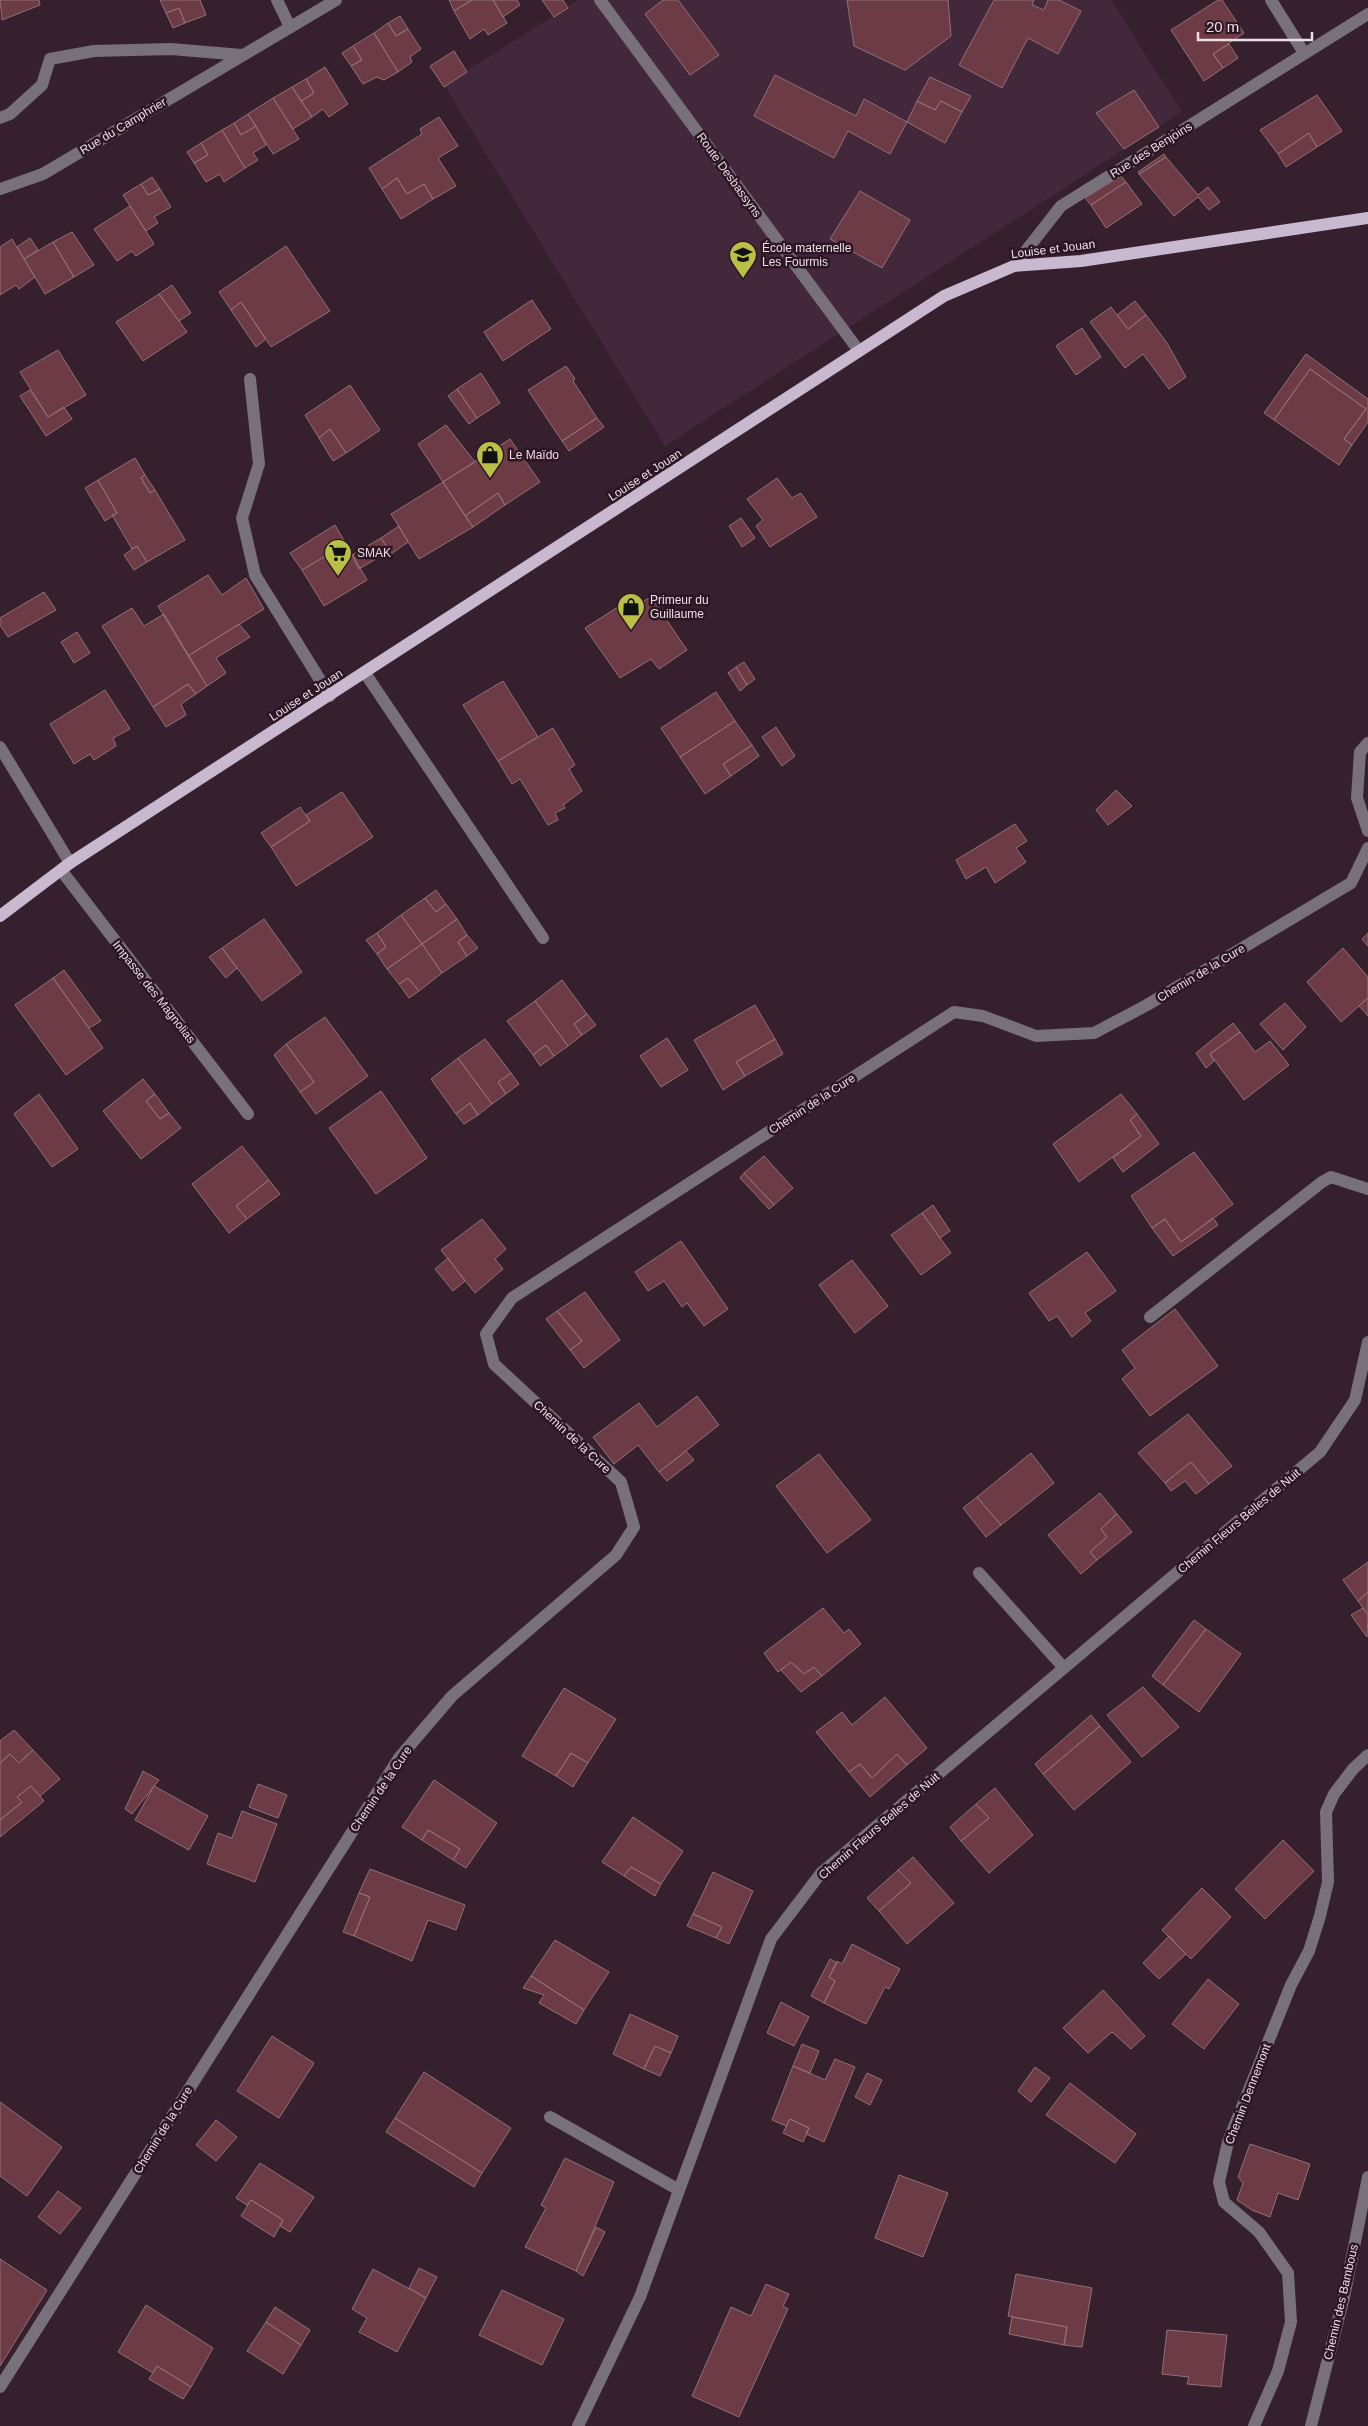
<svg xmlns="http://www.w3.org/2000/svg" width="1368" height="2426" viewBox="0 0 1368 2426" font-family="Arial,sans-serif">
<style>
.built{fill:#43273a}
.building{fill:#6c3b45;stroke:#927176}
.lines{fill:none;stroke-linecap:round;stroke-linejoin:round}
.minor{stroke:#78707b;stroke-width:12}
.major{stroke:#c8b9d0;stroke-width:12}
.labels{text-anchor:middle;stroke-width:5;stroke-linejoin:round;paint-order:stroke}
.street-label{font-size:12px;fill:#eddde6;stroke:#2c1624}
.poi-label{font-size:12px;fill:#eddde6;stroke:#2c1624;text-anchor:start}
</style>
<rect width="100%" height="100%" fill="#36202e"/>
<!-- built -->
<path class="built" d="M579,0H1111L1182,112L665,446L444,85Z"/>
<!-- building -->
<path class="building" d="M0,0H39L40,5L2,20Z
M160,0H200L206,15L185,23L179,8L166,13Z
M449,0H472L454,11Z
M472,0H493L507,23L488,35L484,29L470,39L454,11Z
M493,0H517L520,5L503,17Z
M542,0H563L568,8L554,17Z
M663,0H678L719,55L690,75L645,14Z
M847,0H948L951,36L905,70L854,46Z
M994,0H1034L1032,5L1044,10L1048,0H1059L1081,11L1058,54L1028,38L1002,88L959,65Z
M1218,0H1222L1244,33L1213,54L1223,68L1204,81L1171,30Z
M179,8L185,23L173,28L166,13Z
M400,16L408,29L396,36L388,23Z
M388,23L396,36L408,29L421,49L410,57L412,62L398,72L374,33Z
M374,33L398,72L384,80L377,77L363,84L351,66L362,60L353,46Z
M1229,44L1238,58L1223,68L1213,54Z
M353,46L362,60L351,66L342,53Z
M454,51L467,72L444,87L430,66Z
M325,67L348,104L329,117L323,109L312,117L301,101L314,93L306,79Z
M775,75L856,116L864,99L907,122L890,154L848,131L834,158L754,116Z
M930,77L971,96L962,112L941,101L935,110L917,101Z
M306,79L314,93L301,101L292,87Z
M292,87L312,117L293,129L273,98Z
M1134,90L1159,127L1124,149L1096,113Z
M1317,95L1342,131L1317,147L1309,133L1278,154L1260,130Z
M273,98L299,139L273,154L248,114Z
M917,101L935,110L941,101L962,112L945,143L907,122Z
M248,114L256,126L241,135L234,123Z
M439,117L458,146L438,158L456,186L433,199L424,184L407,194L397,178L382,189L369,168L422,134L420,129Z
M234,123L241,135L256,126L266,145L253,153L258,160L245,168L222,130Z
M222,130L245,168L224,182L220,174L206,182L194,163L208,155L201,143Z
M1309,133L1317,147L1286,167L1278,154Z
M201,143L208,155L194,163L187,152Z
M1164,154L1166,157L1139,174L1138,172Z
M1166,157L1198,195L1208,187L1220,202L1209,210L1198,197L1174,216L1139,174Z
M1121,176L1126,182L1091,205L1085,198Z
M152,177L160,189L148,195L141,184Z
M397,178L407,194L424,184L433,199L401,219L382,189Z
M1126,182L1142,204L1106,228L1091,205Z
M141,184L148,195L160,189L171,207L154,217L158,223L146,231L123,195Z
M860,191L910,220L882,268L830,239Z
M130,206L154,244L136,256L132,251L117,261L94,229Z
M72,232L94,265L74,277L53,242Z
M30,238L38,250L24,259L17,247Z
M12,239L35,277L19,289L16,285L0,295V247Z
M53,242L74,277L45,294L24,259Z
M286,246L330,311L271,347L241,302L231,310L219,292Z
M172,285L191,313L179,321L159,294Z
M159,294L187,332L143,361L116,322Z
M532,300L551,329L503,361L484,332Z
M1135,301L1146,315L1128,329L1117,315Z
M241,302L266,339L256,347L231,310Z
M1111,307L1128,329L1146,315L1167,343L1186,377L1169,389L1143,354L1125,368L1090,322Z
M1082,328L1101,357L1076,375L1056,346Z
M58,350L86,395L48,417L20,372Z
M1306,354L1368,399V422L1352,445L1344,439L1366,409L1310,369L1274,420L1264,413Z
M566,366L575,379L573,381L597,418L562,441L528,390Z
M1310,369L1366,409L1344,439L1352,445L1339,465L1274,420Z
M481,373L500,403L477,418L457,389Z
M350,385L380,430L346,453L330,429L319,438L305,415Z
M457,389L477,418L469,424L448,396Z
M30,390L48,417L64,407L72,419L46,436L20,396Z
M597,418L604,427L569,451L562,441Z
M446,425L475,462L443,482L418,444Z
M330,429L346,453L333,461L319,438Z
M510,439L540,482L505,505L498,493L465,516L443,482Z
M135,458L145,475L141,478L150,493L155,490L185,540L147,562L137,546L132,549L112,515L117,513L98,480Z
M145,475L155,490L150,493L141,478Z
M777,478L792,498L801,493L817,517L770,547L756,526L763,520L747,499Z
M98,480L117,513L105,521L85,488Z
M443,482L473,527L419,559L391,514Z
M498,493L505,505L473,527L465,516Z
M741,518L755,538L742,547L729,526Z
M335,525L346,544L302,570L290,553Z
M399,526L408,542L391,554L381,538Z
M381,538L389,551L359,569L352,555Z
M346,544L367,580L324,606L302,570Z
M137,546L147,562L134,570L124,555Z
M208,575L222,595L246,578L264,609L188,656L158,606Z
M44,592L56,610L8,637L0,625V618Z
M651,597L687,650L659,669L651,659L620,678L585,628L629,600L633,607Z
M132,608L144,626L164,614L207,686L196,694L188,684L153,707L102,626Z
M239,624L250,637L216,658L226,673L207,686L188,656Z
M77,632L90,653L74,663L61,642Z
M744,662L755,679L747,685L736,667Z
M736,667L747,685L740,691L728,673Z
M503,681L538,737L498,761L463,705Z
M188,684L196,694L181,704L186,715L166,727L153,707Z
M105,690L130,729L113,738L116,746L94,760L90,754L74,764L50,724Z
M716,692L735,721L680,757L661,728Z
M735,721L752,745L723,764L731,776L705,794L680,757Z
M776,727L795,756L782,766L762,737Z
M553,728L575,765L569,769L582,791L563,805L565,808L555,813L558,820L548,825L520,779L512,784L498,761Z
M752,745L759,756L731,776L723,764Z
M1116,790L1132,806L1108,825L1096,810Z
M342,792L373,837L296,886L271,847L310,821L306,815Z
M300,807L310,821L271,847L261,833Z
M1015,824L1027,841L1016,848L1026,862L995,883L986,867L966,879L956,860Z
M436,890L446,904L436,912L425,898Z
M425,898L436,912L446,904L457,919L422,944L401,915Z
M401,915L422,944L387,969L377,954L386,947L377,933Z
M264,919L302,972L262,1001L222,948Z
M457,919L467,935L458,942L467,956L442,973L422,944Z
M377,933L386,947L377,954L366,940Z
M1368,933V946L1362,939Z
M467,935L478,948L467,956L458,942Z
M422,944L442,973L419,991L408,978L399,984L387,969Z
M222,948L237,968L226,978L209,957Z
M1343,948L1368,977V998L1341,1022L1307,982Z
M64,970L101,1021L89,1028L53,978Z
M53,978L103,1048L66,1075L15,1005Z
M408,978L419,991L409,998L399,984Z
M562,980L587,1014L574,1024L582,1035L568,1046L535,1001Z
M1368,998V1016L1359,1006Z
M535,1001L568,1046L554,1056L546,1045L533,1055L507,1021Z
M1285,1003L1306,1027L1283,1050L1260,1024Z
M755,1005L775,1039L736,1062L745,1076L723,1090L694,1040Z
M587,1014L596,1025L582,1035L574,1024Z
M325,1017L368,1076L316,1114L300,1092L314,1082L286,1044Z
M1233,1023L1240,1032L1210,1054L1214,1061L1206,1068L1196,1053Z
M1240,1032L1255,1052L1270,1041L1289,1065L1244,1100L1210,1054Z
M667,1038L688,1070L661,1087L640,1056Z
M485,1039L511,1073L498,1082L506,1094L492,1104L458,1058Z
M775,1039L783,1054L745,1076L736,1062Z
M286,1044L314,1082L300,1092L274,1055Z
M546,1045L554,1056L540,1066L533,1055Z
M458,1058L492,1104L478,1115L470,1103L456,1114L431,1079Z
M511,1073L519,1084L506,1094L498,1082Z
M143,1079L155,1094L146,1101L160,1119L169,1113L181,1128L141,1159L103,1111Z
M381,1091L427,1158L376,1194L329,1128Z
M39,1094L78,1149L52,1167L14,1114Z
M155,1094L169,1113L160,1119L146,1101Z
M1121,1094L1137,1114L1130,1120L1141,1136L1079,1182L1053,1144Z
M470,1103L478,1115L464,1124L456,1114Z
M1137,1114L1159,1144L1123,1172L1113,1158L1141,1136L1130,1120Z
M242,1146L269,1180L236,1206L247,1219L229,1233L192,1184Z
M1194,1152L1233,1204L1181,1242L1165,1219L1152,1228L1131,1196Z
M764,1156L793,1188L774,1205L744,1173Z
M744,1173L774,1205L769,1209L740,1178Z
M269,1180L280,1194L247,1219L236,1206Z
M933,1205L950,1231L940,1238L922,1213Z
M922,1213L951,1253L921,1275L891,1235Z
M1213,1218L1218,1225L1173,1256L1152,1228L1165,1219L1181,1242Z
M482,1219L506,1249L495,1259L503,1269L475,1293L441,1250Z
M681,1241L728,1309L704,1326L687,1303L682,1307L664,1281L648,1291L635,1272Z
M1087,1252L1116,1291L1085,1313L1091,1321L1072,1337L1057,1316L1049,1321L1029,1293Z
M448,1258L465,1281L453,1291L435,1269Z
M852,1260L888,1306L855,1333L819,1285Z
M585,1292L620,1340L584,1368L570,1350L582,1341L557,1311Z
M1175,1309L1218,1366L1150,1416L1122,1379L1135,1368L1122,1350Z
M557,1311L582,1341L570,1350L546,1319Z
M697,1396L719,1425L659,1472L638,1445L614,1464L593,1437L639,1403L657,1427Z
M1188,1414L1232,1466L1209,1484L1191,1462L1165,1483L1138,1453Z
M686,1451L694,1460L667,1481L659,1472Z
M1031,1453L1054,1483L1001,1525L977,1497Z
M819,1454L871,1520L827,1553L776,1486Z
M1191,1462L1209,1484L1196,1494L1185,1481L1171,1491L1165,1483Z
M1100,1493L1117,1514L1101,1529L1107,1537L1090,1552L1097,1560L1081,1574L1048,1535Z
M977,1497L1001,1525L986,1537L963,1508Z
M1117,1514L1132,1532L1097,1560L1090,1552L1107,1537L1101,1529Z
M1368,1562V1592L1358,1601L1343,1580Z
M1368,1592V1615L1358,1601Z
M823,1608L844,1633L849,1629L861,1644L822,1676L814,1667L804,1674L791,1662L778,1672L764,1653Z
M1363,1608L1368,1615L1367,1637L1351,1615Z
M1194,1620L1206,1629L1163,1685L1152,1676Z
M1206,1629L1241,1654L1199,1712L1163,1685Z
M791,1662L804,1674L814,1667L822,1676L801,1692L781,1670Z
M1143,1687L1179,1727L1142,1757L1107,1715Z
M564,1688L616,1719L588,1763L571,1753L556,1776L522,1756Z
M885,1697L927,1748L907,1765L897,1754L872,1778L860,1764L849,1772L816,1732L842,1712L852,1725Z
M1091,1715L1100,1726L1043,1774L1035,1764Z
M1100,1726L1131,1762L1074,1810L1043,1774Z
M14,1730L33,1750L19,1763L10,1754L0,1763V1741Z
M33,1750L60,1779L40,1796L31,1786L17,1797L22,1802L0,1820V1763L10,1754L19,1763Z
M571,1753L588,1763L573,1787L556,1776Z
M897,1754L907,1765L870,1797L849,1772L860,1764L872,1778Z
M143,1771L159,1780L132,1814L125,1809Z
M434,1780L497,1823L466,1868L453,1860L460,1849L428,1830L422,1840L402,1827Z
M258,1784L287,1795L278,1818L249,1807Z
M31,1786L44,1801L0,1837V1820L22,1802L17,1797Z
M154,1786L208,1816L189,1850L135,1820Z
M995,1788L1033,1835L989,1873L961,1841L989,1818L976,1804Z
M976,1804L989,1818L961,1841L950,1827Z
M242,1811L277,1824L255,1882L207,1864L218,1833L232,1838Z
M633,1817L683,1851L661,1884L631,1867L624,1876L602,1862Z
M428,1830L460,1849L453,1860L422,1840Z
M1283,1840L1314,1871L1265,1919L1235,1889Z
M913,1857L954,1903L907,1944L879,1911L911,1883L898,1870Z
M631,1867L661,1884L655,1896L624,1876Z
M370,1869L465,1905L456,1930L428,1920L412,1961L354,1936L370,1897L359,1893Z
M898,1870L911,1883L879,1911L867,1898Z
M713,1872L753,1891L729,1944L716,1938L722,1927L693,1914Z
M1202,1888L1231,1917L1191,1959L1162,1930Z
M359,1893L370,1897L354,1936L343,1932Z
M693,1914L722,1927L716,1938L687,1926Z
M1169,1936L1186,1954L1159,1979L1143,1963Z
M555,1940L609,1972L584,2010L531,1976Z
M852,1944L900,1969L889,1989L885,1987L866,2024L824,2003L835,1981L829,1977L837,1961L842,1964Z
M830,1959L837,1963L829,1977L835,1981L824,2003L811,1996Z
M531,1976L584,2010L576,2024L539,2003L544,1995L523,1988Z
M1208,1979L1239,2004L1204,2049L1172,2024Z
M1103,1990L1145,2036L1131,2049L1112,2032L1088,2053L1063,2028Z
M781,2002L809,2017L794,2046L767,2033Z
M630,2014L678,2036L671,2053L655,2046L644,2069L613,2054Z
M272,2036L314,2063L279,2118L237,2091Z
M802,2044L819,2051L810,2073L793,2066Z
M655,2046L671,2053L660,2076L644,2069Z
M835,2059L855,2067L824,2142L806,2134L809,2128L790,2119L786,2126L772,2120L793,2066L825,2080Z
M1035,2067L1050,2078L1031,2102L1018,2091Z
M424,2072L511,2128L482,2173L395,2118Z
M867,2073L882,2080L870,2105L855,2097Z
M1070,2083L1136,2134L1115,2163L1046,2115Z
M0,2102L62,2147L27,2196L0,2176Z
M395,2118L482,2173L474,2187L386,2132Z
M790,2119L809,2128L803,2142L783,2133Z
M216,2120L237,2137L216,2161L196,2145Z
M1250,2144L1310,2164L1298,2200L1278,2193L1270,2217L1252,2210L1237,2200L1243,2183L1238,2177Z
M565,2158L614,2182L576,2271L525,2247L546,2208L541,2205Z
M260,2163L314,2197L290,2232L280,2226L283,2220L251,2200L247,2205L236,2198Z
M899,2175L948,2193L923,2257L875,2238Z
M58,2191L81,2208L60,2234L38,2217Z
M251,2200L283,2220L274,2237L241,2216Z
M596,2227L605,2232L583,2276L576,2271Z
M0,2259L47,2290L0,2366Z
M419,2268L437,2277L426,2298L409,2288Z
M373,2269L426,2298L397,2352L359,2332L367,2318L352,2309Z
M1016,2274L1092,2288L1082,2347L1064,2345L1067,2327L1008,2316Z
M766,2284L789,2294L783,2306L788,2309L739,2417L692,2396L731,2307L751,2316Z
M502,2290L564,2319L542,2365L479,2335Z
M146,2305L213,2348L191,2387L157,2366L153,2373L118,2352Z
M275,2307L310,2330L301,2345L266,2322Z
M1012,2317L1067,2327L1064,2345L1009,2334Z
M266,2322L301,2345L283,2374L247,2351Z
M1167,2330L1227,2335L1221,2387L1187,2384L1189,2377L1162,2374Z
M157,2366L191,2387L183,2399L149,2379Z"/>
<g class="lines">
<!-- minor -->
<path class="minor" d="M277,0L290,27
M600,0L859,351
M1271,0L1304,53
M0,118L10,114L42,85L50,59L94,51L171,49L242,55
M0,189L43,174L336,0
M1014,266L1061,206L1368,14
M250,379L259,464L242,518L255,575L330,696
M365,673L543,938
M1368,743L1360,752L1357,798L1368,831
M0,747L70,863
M61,870L248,1114
M1150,1317L1322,1182L1331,1177L1368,1189
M979,1573L1064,1668
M550,2117L679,2190
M0,2387L399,1758L452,1696L616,1555L634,1527L621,1482L494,1364L486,1334L512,1298L954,1012L983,1016L1036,1036L1094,1033L1147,1005L1351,883L1368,848
M578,2426L640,2297L771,1939L821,1873L1320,1452L1355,1400L1368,1342
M1254,2426L1278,2371L1291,2322L1288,2273L1259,2232L1224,2202L1219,2182L1228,2142L1291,1985L1309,1951L1320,1916L1328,1882L1326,1812L1334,1794L1353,1769L1368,1755
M1311,2426L1344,2297L1368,2177"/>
<!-- major -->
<path class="major" d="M0,916L70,863L944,296L1014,266L1081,261L1368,218"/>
</g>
<!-- icons -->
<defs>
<symbol id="school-pin" viewBox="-11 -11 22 30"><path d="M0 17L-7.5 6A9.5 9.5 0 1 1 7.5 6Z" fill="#bac045" stroke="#2c1624"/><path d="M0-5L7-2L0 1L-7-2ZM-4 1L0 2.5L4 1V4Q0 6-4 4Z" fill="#111"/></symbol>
<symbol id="shop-pin" viewBox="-11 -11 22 30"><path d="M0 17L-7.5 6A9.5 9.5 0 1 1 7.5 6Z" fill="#bac045" stroke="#2c1624"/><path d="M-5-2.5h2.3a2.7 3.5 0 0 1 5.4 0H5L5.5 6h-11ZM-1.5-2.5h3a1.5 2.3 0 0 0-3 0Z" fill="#111"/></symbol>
<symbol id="supermarket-pin" viewBox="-11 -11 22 30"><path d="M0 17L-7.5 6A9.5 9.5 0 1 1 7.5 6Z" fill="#bac045" stroke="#2c1624"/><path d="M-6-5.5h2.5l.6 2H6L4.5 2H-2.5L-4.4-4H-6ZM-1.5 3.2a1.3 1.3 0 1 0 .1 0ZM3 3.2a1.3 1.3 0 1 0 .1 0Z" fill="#111"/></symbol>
</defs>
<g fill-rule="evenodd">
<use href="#school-pin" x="727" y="239" width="32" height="43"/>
<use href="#shop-pin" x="474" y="439" width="32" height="43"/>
<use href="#supermarket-pin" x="322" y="537" width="32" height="43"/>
<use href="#shop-pin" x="615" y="591" width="32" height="43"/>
</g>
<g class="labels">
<!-- street labels -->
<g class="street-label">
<text transform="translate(123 126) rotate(-31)" y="4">Rue du Camphrier</text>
<text transform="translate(1151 150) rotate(-32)" y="4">Rue des Benjoins</text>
<text transform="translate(729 175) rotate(54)" y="4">Route Desbassyns</text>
<text transform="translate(1053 249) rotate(-7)" y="4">Louise et Jouan</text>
<text transform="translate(645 475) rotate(-33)" y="4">Louise et Jouan</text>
<text transform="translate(306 695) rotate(-33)" y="4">Louise et Jouan</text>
<text transform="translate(1201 973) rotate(-31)" y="4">Chemin de la Cure</text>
<text transform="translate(154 992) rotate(52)" y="4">Impasse des Magnolias</text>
<text transform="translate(812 1104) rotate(-33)" y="4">Chemin de la Cure</text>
<text transform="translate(572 1437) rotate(43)" y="4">Chemin de la Cure</text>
<text transform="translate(1239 1521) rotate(-40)" y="4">Chemin Fleurs Belles de Nuit</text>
<text transform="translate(381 1789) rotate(-56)" y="4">Chemin de la Cure</text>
<text transform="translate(879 1826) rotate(-41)" y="4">Chemin Fleurs Belles de Nuit</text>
<text transform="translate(1248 2094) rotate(-69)" y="4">Chemin Dennemont</text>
<text transform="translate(163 2130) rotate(-58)" y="4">Chemin de la Cure</text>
<text transform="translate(1341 2302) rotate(-77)" y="4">Chemin des Bambous</text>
</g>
<!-- poi labels -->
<g class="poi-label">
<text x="762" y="252">École maternelle<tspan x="762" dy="14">Les Fourmis</tspan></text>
<text x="509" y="459">Le Maïdo</text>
<text x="357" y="557">SMAK</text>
<text x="650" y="604">Primeur du<tspan x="650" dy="14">Guillaume</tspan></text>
</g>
</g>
<!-- scale -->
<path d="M1198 32v8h114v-8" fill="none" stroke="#eddde6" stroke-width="2.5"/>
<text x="1206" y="32" font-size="15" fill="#eddde6" stroke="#2c1624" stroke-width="4" paint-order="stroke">20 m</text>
</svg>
